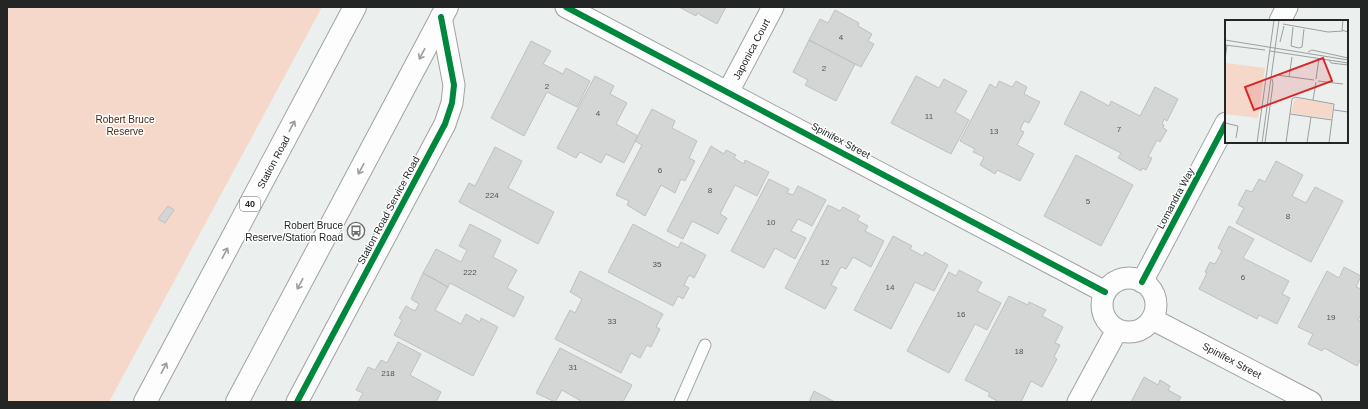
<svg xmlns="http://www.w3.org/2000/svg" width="1368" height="409" viewBox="0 0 1368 409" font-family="Arial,sans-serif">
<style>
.green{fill:#f5d8ca}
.building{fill:#d4d6d6;stroke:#bfc1c1}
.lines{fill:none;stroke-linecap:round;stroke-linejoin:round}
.service-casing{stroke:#a0a2a2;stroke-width:13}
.minor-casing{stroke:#a0a2a2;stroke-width:23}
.primary-casing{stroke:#a0a2a2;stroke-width:24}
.service{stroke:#fcfdfc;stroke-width:11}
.minor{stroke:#fcfdfc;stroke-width:21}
.primary{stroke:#fcfdfc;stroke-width:22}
.cycleway-casing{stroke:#fff;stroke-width:8}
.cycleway{stroke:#00873e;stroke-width:6}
.oneway{stroke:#9b9c9c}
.labels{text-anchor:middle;stroke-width:3;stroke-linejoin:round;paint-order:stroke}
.number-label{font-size:8px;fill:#515353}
.shield{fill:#fff;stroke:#666767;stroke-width:1}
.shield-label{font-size:9px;font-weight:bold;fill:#242626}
.street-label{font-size:10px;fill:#242626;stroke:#fff}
.park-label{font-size:10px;fill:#50240f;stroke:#fff}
.poi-label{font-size:10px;fill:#242626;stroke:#fff;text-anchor:end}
.inset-road{fill:none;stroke:#9b9f9e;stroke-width:1}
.view{fill:#d62828;fill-opacity:0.15;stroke:#d62828;stroke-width:2}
.inset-edge{fill:none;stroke:#242626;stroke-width:2}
</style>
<rect width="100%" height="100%" fill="#ebefee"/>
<!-- green -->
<path class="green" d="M7,7H322L109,402H7Z"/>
<!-- building -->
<path class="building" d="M679,7H726L717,24L697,13L696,16Z
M835,10L859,23L858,26L872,34L868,41L874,44L861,67L809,40L820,19L828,23Z
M809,40L855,64L836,101L805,85L808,80L793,72Z
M531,41L551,51L543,64L563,74L566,68L590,81L577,107L547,92L524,136L491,118Z
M595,76L614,86L610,94L627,103L616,124L638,136L624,163L606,154L601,163L580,152L576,158L557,148Z
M916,76L939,88L944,79L967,91L955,112L969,120L951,154L891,123Z
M999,81L1012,87L1016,81L1027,87L1024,94L1040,102L1029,123L1024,121L1020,130L1024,132L1017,145L1034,154L1020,181L997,170L995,174L980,165L984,157L973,152L975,149L960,141L990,84L996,88Z
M1155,87L1178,99L1167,121L1164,119L1162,124L1164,125L1163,128L1167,130L1160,142L1157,140L1148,157L1152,158L1146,170L1142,168L1141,171L1118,158L1121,153L1064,124L1081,91L1109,106L1111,101L1140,116Z
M652,109L675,121L672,128L697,141L689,158L695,161L685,181L681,179L675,193L661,185L645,216L627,205L629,201L616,195L642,145L635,141Z
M711,146L724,154L726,150L736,155L734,158L744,164L745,160L769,172L757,196L735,185L720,214L727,218L718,234L692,221L683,239L667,231Z
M495,147L522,161L508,188L554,212L538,244L459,202L469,183L475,186Z
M1076,155L1133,185L1101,246L1044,216Z
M1276,161L1303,175L1292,196L1306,203L1315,187L1343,201L1311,262L1236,223L1244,208L1238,205L1246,190L1252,192L1259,179L1265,182Z
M769,179L789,189L787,193L793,195L798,186L826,200L812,226L798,219L791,231L806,238L795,259L775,248L764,268L731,251Z
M828,205L840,211L843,207L860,216L857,220L868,226L865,231L884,241L871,267L853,257L846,269L841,267L831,285L837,288L825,309L785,288Z
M168,206L174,210L165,223L158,219Z
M470,224L501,240L493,257L517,270L507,288L524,297L514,317L450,283L448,287L423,273L436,249L461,262L467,250L459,246Z
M633,224L678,248L681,242L706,255L694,278L689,275L684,285L689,288L683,299L678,296L673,306L608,272Z
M1229,226L1254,239L1243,258L1289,281L1282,294L1290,298L1277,324L1259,315L1257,319L1199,289L1207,273L1205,272L1210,262L1215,264L1222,251L1218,248Z
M893,236L912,246L910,249L923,256L925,252L948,265L934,291L915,282L891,329L854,310Z
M1344,267L1361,276L1356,287L1361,289V314L1358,320L1361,322V358L1357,366L1324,348L1322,351L1308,344L1313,334L1298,327L1327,271L1339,278Z
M959,270L982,282L977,291L1001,303L987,330L975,324L949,373L907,351L949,272L956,276Z
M580,271L663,314L656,327L660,329L651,347L647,345L640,358L631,353L621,373L555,339L570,310L575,313L582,299L570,292Z
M423,273L448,287L435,310L461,324L466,314L480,322L481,318L498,327L473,376L394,335L402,320L399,318L406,306L415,311L419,304L411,299Z
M1009,296L1028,305L1029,302L1046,310L1042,316L1063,327L1055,343L1060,345L1054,357L1057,359L1042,387L1031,381L1021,402H999L988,396L990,393L965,380Z
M398,342L421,354L410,375L441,392L436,402H358L363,393L356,390L368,367L375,370L381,360L387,363Z
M560,348L632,385L623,402H580L581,401L562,390L555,402L536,393Z
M1144,377L1158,385L1160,380L1170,386L1168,390L1181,397L1178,402H1131Z
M814,391L835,402H809Z"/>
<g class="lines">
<defs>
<path id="service" d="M680,402L705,345"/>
<path id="minor" d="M566,7L1105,292
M1280,21L1287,7
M728,92L773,7
M1102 305a27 27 0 1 1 54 0a27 27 0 1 1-54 0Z
M1142,282L1226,123
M1152,319L1311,402
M297,402L445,124L452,103L454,85L441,17
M1078,402L1117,330"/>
<path id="primary" d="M145,402L355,7
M237,402L447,7"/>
</defs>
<!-- service casing -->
<use href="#service" class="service-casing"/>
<!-- minor casing -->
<use href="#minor" class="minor-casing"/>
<!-- primary casing -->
<use href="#primary" class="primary-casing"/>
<!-- service -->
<use href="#service" class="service"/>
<!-- minor -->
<use href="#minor" class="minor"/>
<!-- primary -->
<use href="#primary" class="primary"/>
<defs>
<path id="cycleway" d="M566,7L1105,292
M1142,282L1226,123
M297,402L445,124L452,103L454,85L441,17"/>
</defs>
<!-- cycleway casing -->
<use href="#cycleway" class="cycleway-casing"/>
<!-- cycleway -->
<use href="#cycleway" class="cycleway"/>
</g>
<!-- one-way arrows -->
<defs><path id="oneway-shaft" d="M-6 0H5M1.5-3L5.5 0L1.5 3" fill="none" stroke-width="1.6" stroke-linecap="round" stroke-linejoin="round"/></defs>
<g class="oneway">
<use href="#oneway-shaft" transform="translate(422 54) rotate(118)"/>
<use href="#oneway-shaft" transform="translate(292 126) rotate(-62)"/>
<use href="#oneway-shaft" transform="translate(361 169) rotate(118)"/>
<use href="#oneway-shaft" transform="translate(225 253) rotate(-62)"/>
<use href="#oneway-shaft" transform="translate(300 284) rotate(118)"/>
<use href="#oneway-shaft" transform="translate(164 368) rotate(-62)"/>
</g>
<!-- icons -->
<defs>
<symbol id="bus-ring" viewBox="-11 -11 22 22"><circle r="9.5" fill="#fff" stroke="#6a6c6c" stroke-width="1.5"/><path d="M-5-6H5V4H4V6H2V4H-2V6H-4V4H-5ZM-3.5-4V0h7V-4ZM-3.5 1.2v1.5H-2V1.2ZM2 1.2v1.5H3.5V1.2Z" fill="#6a6c6c"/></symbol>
</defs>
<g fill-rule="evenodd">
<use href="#bus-ring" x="346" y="221" width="20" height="20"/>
</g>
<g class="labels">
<!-- number labels -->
<g class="number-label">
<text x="841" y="40">4</text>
<text x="824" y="71">2</text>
<text x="547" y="89">2</text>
<text x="598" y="116">4</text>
<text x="929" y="119">11</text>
<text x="1119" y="132">7</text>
<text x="994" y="134">13</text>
<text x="660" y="173">6</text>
<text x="710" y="193">8</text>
<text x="492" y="198">224</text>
<text x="1088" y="204">5</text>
<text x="1288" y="219">8</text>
<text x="771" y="225">10</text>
<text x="825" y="265">12</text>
<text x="657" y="267">35</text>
<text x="470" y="275">222</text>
<text x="1243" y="280">6</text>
<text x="890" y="290">14</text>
<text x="961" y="317">16</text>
<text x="1331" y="320">19</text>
<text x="612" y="324">33</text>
<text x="1019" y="354">18</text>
<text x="573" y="370">31</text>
<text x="388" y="376">218</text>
</g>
<!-- shield labels -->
<rect class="shield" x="240" y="197" width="20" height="14" rx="3"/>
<g class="shield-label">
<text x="250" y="207">40</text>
</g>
<!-- street labels -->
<g class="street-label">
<text transform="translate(751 49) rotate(-62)" y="4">Japonica Court</text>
<text transform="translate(841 140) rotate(28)" y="4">Spinifex Street</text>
<text transform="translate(273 162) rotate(-62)" y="4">Station Road</text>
<text transform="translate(1175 198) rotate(-62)" y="4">Lomandra Way</text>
<text transform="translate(388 210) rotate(-62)" y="4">Station Road Service Road</text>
<text transform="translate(1232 360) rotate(28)" y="4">Spinifex Street</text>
</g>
<!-- park labels -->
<g class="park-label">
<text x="125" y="123">Robert Bruce<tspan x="125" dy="12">Reserve</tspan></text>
</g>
<!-- poi labels -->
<g class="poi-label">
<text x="343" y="229">Robert Bruce<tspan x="343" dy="12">Reserve/Station Road</tspan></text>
</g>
</g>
<!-- overview -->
<g transform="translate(1225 20)">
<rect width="123" height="123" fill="#ebefee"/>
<path d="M1,43L40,48L33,98L0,94ZM70,78L108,84L106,99L66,93Z" fill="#f5d8ca"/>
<path class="inset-road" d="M118,0L117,10L123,12M58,4L103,12L118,11M68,7L66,26L74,28L77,27L79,9M0,20L123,40M55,22L59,6M0,25L40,30M45,31L123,43M83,32L87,30L123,38M0,40L2,25M104,40L106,43L123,45M46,57L52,55L89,60M64,57L67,37M91,59L94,38M93,61L118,64M88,80L91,62M109,90L123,92M65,94L107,100M0,103L13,106L11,118M32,123L49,0M37,123L54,0M40,123L48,64L47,59M61,123L67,79L70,77L109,84L104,123M82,123L86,97"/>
<path class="view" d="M98,38L107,61L29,90L20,67Z"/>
<rect width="123" height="123" class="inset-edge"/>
</g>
<!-- border -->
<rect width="1368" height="409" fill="none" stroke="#242626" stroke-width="16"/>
</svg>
